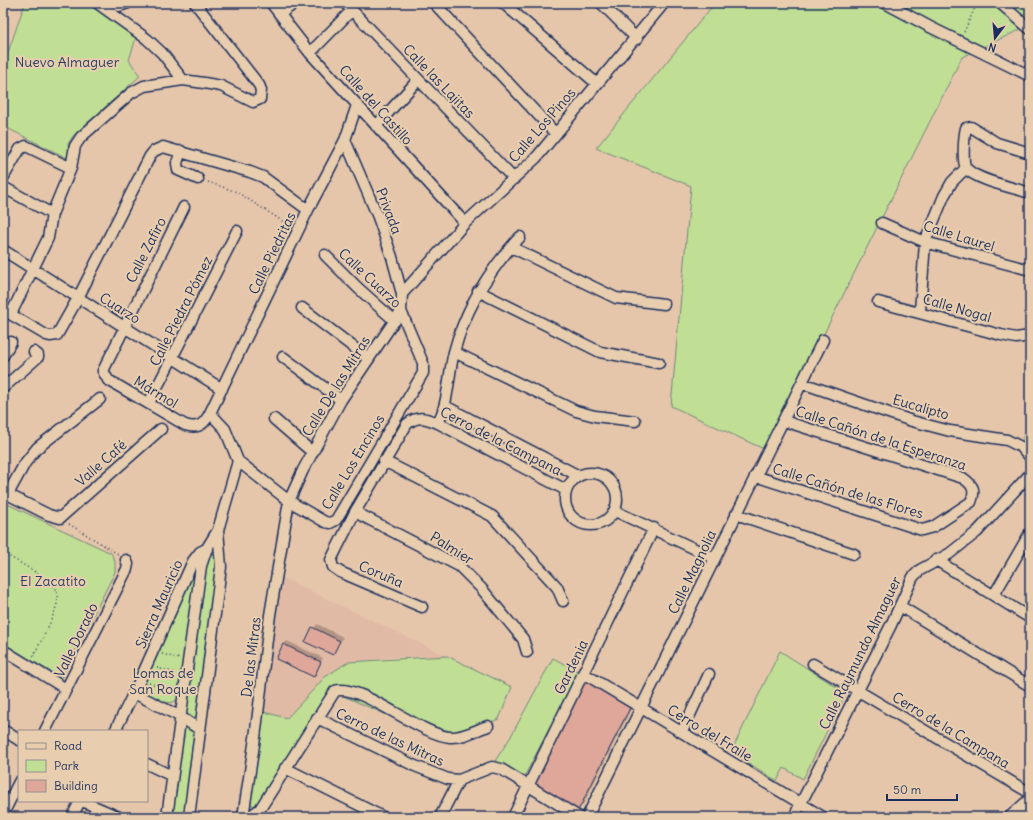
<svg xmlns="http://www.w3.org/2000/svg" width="1033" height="820" viewBox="0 0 1033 820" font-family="Delius,sans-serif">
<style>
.built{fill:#e0baa5}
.green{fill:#c1de95;stroke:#6e867a}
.shadow{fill:#0003}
.building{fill:#dfa799;stroke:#1b2f5e}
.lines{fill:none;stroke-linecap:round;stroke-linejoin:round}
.minor-casing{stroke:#1b2f5e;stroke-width:13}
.tertiary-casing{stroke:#1b2f5e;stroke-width:15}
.path{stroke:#1b2f5e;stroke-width:1.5;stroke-dasharray:1 3;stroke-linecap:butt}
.minor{stroke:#e8ceaf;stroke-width:10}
.tertiary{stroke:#e8ceaf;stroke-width:12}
.labels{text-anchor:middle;stroke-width:4;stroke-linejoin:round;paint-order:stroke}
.park-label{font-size:14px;fill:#2c4064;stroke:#e8ceaf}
.street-label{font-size:14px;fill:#1b2f5e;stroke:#e8ceaf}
</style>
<rect width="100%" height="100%" fill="#e6c6ab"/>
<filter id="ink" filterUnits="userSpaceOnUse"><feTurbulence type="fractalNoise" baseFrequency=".025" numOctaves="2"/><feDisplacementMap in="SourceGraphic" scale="8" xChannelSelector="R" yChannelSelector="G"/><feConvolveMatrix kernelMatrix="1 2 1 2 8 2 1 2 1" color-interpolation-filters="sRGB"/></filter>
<g filter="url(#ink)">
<!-- built -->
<path class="built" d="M281,577L447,656L394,657L348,662L325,677L287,718L263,712Z"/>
<!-- green -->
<path class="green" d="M25,3H91L112,21L136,38L129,60L140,76L73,136L68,144L69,159L3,126V67Z
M715,3H1030V25L962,57L766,450L671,406L691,186L596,148Z
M1030,418V454L1020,446Z
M3,502L111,553L115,561V572L61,678L3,643Z
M211,552L216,558V565L185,817H167L206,557Z
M201,555L181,694C179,696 177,700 175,701C166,707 150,696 142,693L141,689Z
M780,651L843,691L844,697L803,779L784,768L777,781L731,752Z
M447,656L512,687L499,719L444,740L332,691L255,806L247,803L263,712L287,718L325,677L348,662Z
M553,658L579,672L524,777L495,761L510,738Z"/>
<!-- shadow -->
<path class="shadow" d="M317,624L343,637L333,654L307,641Z
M287,641L323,658L313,676L283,644Z
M635,701L583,805L578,809L535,784Z"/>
<!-- building -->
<path class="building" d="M312,627L340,641L333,655L305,642Z
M283,644L321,662L314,677L276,659Z
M584,679L631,706L578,811L534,784Z"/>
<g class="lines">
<defs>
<path id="minor" d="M97,3L147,39L162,53L183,80
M114,3L119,6L128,3
M271,3L310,53L465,223
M345,3L514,179
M434,3L555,133
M503,3L596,83
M601,3L637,39
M885,3L930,27L1030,76
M1000,3L1030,29
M280,14L295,3
M310,53L352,10
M376,126L418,80
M181,151L177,163L178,170L198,179
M1030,153L997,143L971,127L966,128C964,136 962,162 966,168C975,180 1015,188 1030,193
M3,178L20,149L26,146L71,168
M3,187L52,214
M184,207L103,371L108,380L115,384L185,425C198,429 204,425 210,413L308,210L345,140L357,105
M882,223L925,242L1030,270
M511,247L616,298L664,304
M3,250L222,389
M325,255L358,288L395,321
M478,291L600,352L659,363
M402,294L465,223L536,158L664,3
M878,302L1001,335L1016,338L1030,336
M302,308L369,359
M3,310L46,335L50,336L57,335L78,298L150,156L154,151L163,147L250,172L263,177L308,210
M920,312L925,242L944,196L952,182L966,168
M11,314L48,238L52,214L71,168L75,146L81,137L131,93L144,86L183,80L204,83L221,86L253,102L260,99L261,90L259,85L195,3
M454,352L576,411L595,416L635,421
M3,356L11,342
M283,357L341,400
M802,383L912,421L950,431L1007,440L1021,447L1030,457
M3,388L38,357V355L34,352
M149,403L237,231
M445,406L579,476
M274,419L312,452
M438,423C449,401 448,376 454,352C466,307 489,270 520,237
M238,461L289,501L325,522L330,523L336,520L423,373V363L401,311L402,294L392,257L378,217L345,140
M384,461L492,516L557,587L563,601
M565 499a26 26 0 1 1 52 0a26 26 0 1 1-52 0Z
M755,476L922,530L933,527L971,502C976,490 973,485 963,478L784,421
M3,492L49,515L60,518L161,429
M8,494L25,463L37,448L100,399
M615,511L714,558
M355,512L459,566L481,588L523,639L527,652
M736,514L854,554
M936,560L1030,618
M994,595L1030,533
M900,606L1030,686
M422,607L340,572L333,567L331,560L355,512L407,424C418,415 425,418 438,423L566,490
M3,650L66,689
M813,664L1030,793
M583,673L823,817
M134,693L179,716L199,729
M317,718L415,766L448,779L459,780L492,767L501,769L579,817
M3,730L19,740
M45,731L127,569L128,564L126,560
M115,731L140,680L193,561L200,552L208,548
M682,732L709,674
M147,764L172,776
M285,768L383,817
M82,801L119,817
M3,814L19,782
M72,817L80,801
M167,817L201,566L207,548L218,530L238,461L225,429L210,413
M189,817L221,567L218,530
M243,817L255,738L270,615L289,501L303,470L341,400L401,311
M249,817L260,809L335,691C359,682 420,735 450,737C462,738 476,730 488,726
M440,817L459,780
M513,817L654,528
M587,817L823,340
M794,817L891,625L913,577L920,570L949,554L977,532L1030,474"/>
<path id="tertiary" d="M1011,817L1030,800"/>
</defs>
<!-- minor casing -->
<use href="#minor" class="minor-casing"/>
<!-- tertiary casing -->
<use href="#tertiary" class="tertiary-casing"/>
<!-- path -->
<path class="path" d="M964,32L977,3
M208,182L237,192L290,226
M69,524L118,554
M3,553C14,560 56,581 58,593C60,609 40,642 33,657
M162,654L180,659
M157,668L176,673
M149,683L174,691"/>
<!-- minor -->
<use href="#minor" class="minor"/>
<!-- tertiary -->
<use href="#tertiary" class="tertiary"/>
</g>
</g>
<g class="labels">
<!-- park labels -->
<g class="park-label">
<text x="67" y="67">Nuevo Almaguer</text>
<text x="53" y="586">El Zacatito</text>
<text x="163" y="678">Lomas de<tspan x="163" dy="16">San Roque</tspan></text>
</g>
<!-- street labels -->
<g class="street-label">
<text transform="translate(439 81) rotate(46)" y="5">Calle las Lajitas</text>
<text transform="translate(376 105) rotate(48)" y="5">Calle del Castillo</text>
<text transform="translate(542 125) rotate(-49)" y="5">Calle Los Pinos</text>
<text transform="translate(389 211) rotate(69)" y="5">Privada</text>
<text transform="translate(959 236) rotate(17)" y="5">Calle Laurel</text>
<text transform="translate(146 250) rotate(-63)" y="5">Calle Zafiro</text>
<text transform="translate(272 253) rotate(-64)" y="5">Calle Piedritas</text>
<text transform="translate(370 278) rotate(43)" y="5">Calle Cuarzo</text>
<text transform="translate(120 308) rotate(32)" y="5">Cuarzo</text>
<text transform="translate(957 308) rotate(16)" y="5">Calle Nogal</text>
<text transform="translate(181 311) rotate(-63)" y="5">Calle Piedra Pómez</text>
<text transform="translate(336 386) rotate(-58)" y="5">Calle De las Mitras</text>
<text transform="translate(156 392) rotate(31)" y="5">Mármol</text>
<text transform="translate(921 407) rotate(16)" y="5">Eucalipto</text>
<text transform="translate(881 438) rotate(18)" y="5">Calle Cañón de la Esperanza</text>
<text transform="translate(501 441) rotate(27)" y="5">Cerro de la Campana</text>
<text transform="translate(353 462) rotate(-59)" y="5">Calle Los Encinos</text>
<text transform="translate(101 463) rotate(-41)" y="5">Valle Café</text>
<text transform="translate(848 491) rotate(17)" y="5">Calle Cañón de las Flores</text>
<text transform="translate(452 548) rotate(32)" y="5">Palmier</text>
<text transform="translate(692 572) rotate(-64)" y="5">Calle Magnolia</text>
<text transform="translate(381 574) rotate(23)" y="5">Coruña</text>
<text transform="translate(159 604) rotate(-66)" y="5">Sierra Mauricio</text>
<text transform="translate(76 640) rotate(-64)" y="5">Valle Dorado</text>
<text transform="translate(860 653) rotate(-64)" y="5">Calle Raymundo Almaguer</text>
<text transform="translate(251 657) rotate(-83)" y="5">De las Mitras</text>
<text transform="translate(571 667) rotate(-64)" y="5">Gardenia</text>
<text transform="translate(951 730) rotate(31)" y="5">Cerro de la Campana</text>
<text transform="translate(710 733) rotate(31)" y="5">Cerro del Fraile</text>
<text transform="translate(390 737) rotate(25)" y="5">Cerro de las Mitras</text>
</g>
</g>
<!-- margin -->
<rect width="1033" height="820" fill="none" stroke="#e8ceaf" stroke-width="16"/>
<rect x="8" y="8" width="1017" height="804" fill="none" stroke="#1b2f5e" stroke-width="1.5" filter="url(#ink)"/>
<!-- legend -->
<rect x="18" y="730" width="130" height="72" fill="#e8ceaf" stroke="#968e8f"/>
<rect x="26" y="743" width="20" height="6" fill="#e8ceaf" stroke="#968e8f"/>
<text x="54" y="750" font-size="12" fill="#1b2f5e">Road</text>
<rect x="26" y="760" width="20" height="12" fill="#c1de95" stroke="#968e8f"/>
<text x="54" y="770" font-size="12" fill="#1b2f5e">Park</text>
<rect x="26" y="780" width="20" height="12" fill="#dfa799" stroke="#968e8f"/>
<text x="54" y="790" font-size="12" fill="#1b2f5e">Building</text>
<!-- north arrow -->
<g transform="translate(995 38) rotate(196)" stroke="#e8ceaf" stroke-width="3" paint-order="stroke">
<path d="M0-3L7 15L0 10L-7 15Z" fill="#1b2f5e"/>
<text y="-6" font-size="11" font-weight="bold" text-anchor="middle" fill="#1b2f5e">N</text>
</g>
<!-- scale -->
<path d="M887 794v6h70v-6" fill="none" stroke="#1b2f5e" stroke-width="2"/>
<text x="893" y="794" font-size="12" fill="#1b2f5e" stroke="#e8ceaf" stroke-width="3" paint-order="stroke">50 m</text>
</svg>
